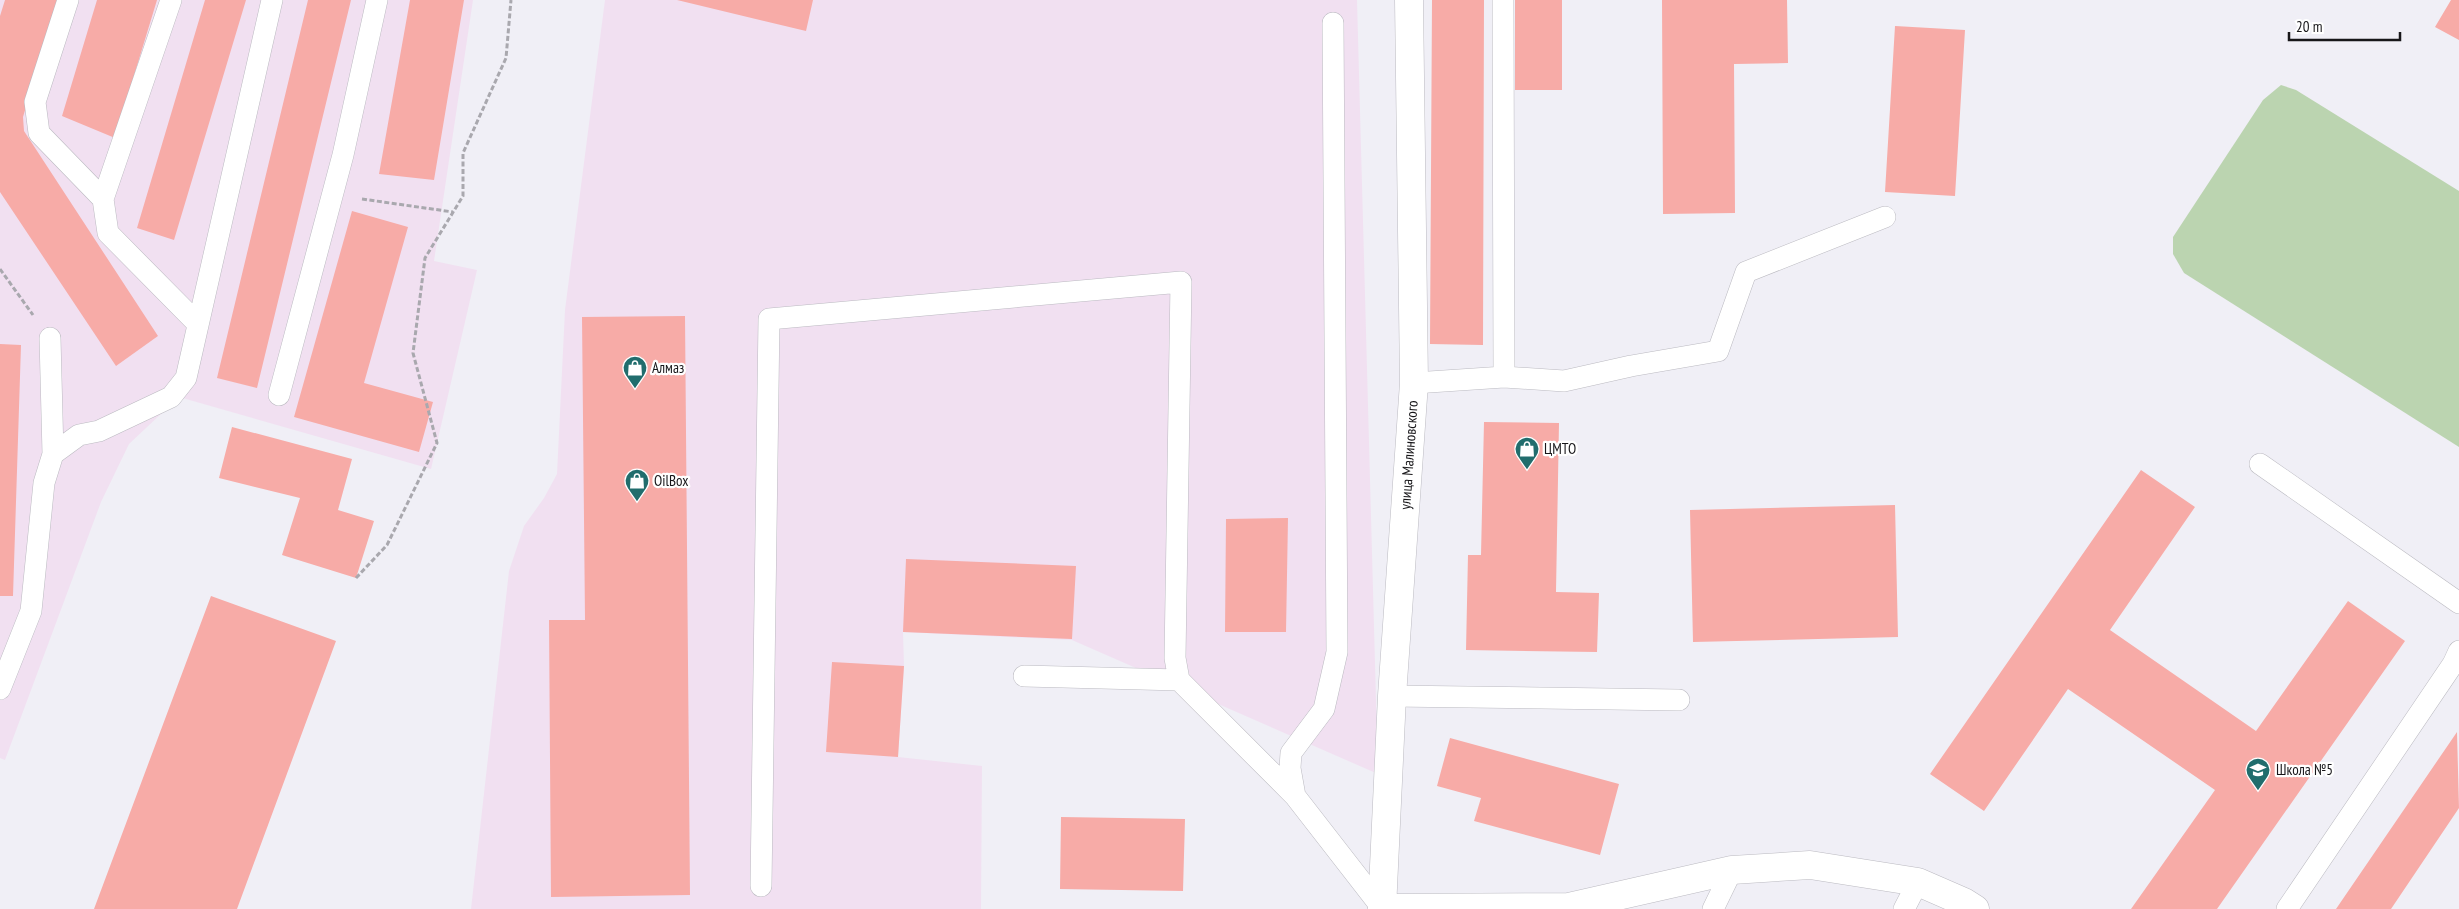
<svg xmlns="http://www.w3.org/2000/svg" width="2459" height="909" viewBox="0 0 2459 909" font-family="'PT Sans Narrow',sans-serif">
<style>
.industrial{fill:#f1e0f1}
.green{fill:#bbd4b0}
.building{fill:#f7aba7}
.lines{fill:none;stroke-linecap:round;stroke-linejoin:round}
.service-casing{stroke:#bbbac1;stroke-width:22}
.minor-casing{stroke:#bbbac1;stroke-width:29}
.path{stroke:#a9a8ae;stroke-width:3;stroke-dasharray:5 2.5;stroke-linecap:butt}
.service{stroke:#fff;stroke-width:21}
.minor{stroke:#fff;stroke-width:28}
.labels{text-anchor:middle;stroke-width:4.5;stroke-linejoin:round;paint-order:stroke}
.poi-label{font-size:15px;fill:#171619;stroke:#fff;text-anchor:start}
.street-label{font-size:15px;fill:#171619;stroke:#fff}
</style>
<rect width="100%" height="100%" fill="#f0eff6"/>
<!-- industrial -->
<path class="industrial" d="M0,0H473L434,261L477,270L431,469L179,397L129,444L101,502L5,760L0,758Z
M605,0H1357L1378,774L1072,640L903,632L904,666L898,757L982,766L981,909H471L509,571L524,526L544,498L557,474L565,310Z"/>
<!-- green -->
<path class="green" d="M2281,85L2296,90L2459,191V447L2184,273L2173,254V237L2263,100Z"/>
<!-- building -->
<path class="building" d="M5,0H58L23,117L24,131L158,336L116,366L0,192V16Z
M97,0H157L115,138L62,116Z
M205,0H246L174,240L137,228Z
M308,0H351L257,388L217,378Z
M410,0H464L434,180L379,174Z
M677,0H813L806,31Z
M1432,0H1484L1483,345L1430,344Z
M1515,0H1562V90H1515Z
M1662,0H1787L1788,63L1734,64L1735,213L1663,214Z
M2451,0H2459V40L2435,27Z
M1895,26L1965,30L1955,196L1885,192Z
M352,211L408,227L364,383L433,402L419,452L294,417Z
M685,316L690,895L551,897L549,620H585L582,317Z
M0,344L21,345L13,596H0Z
M1484,422L1559,423L1556,592L1599,593L1597,652L1466,650L1468,555H1481Z
M232,427L352,459L338,510L374,521L356,578L282,555L300,498L219,478Z
M2141,470L2195,507L2110,630L2256,731L2348,601L2405,641L2217,909H2131L2215,790L2068,689L1984,811L1930,774Z
M1895,505L1898,637L1693,642L1690,510Z
M1288,518L1286,632H1225L1226,519Z
M906,559L1076,566L1072,639L903,632Z
M211,596L336,641L237,909H94Z
M832,662L904,666L898,757L826,752Z
M2457,732L2459,808L2391,909H2336Z
M1450,738L1619,784L1600,855L1474,821L1481,798L1437,786Z
M1061,817L1185,819L1183,891L1060,889Z"/>
<g class="lines">
<defs>
<path id="service" d="M68,0L35,102L39,133L103,199
M171,0L103,199L108,233L198,324
M1503,0L1504,377
M1333,23L1337,652L1324,709L1291,753L1290,768L1295,796L1382,908
M50,338L53,454
M1414,383L1504,377L1564,381L1631,366L1718,351L1746,272L1885,217
M279,395L343,155L377,0
M2260,464L2459,603
M1024,676L1179,680
M0,689L31,611L44,483L53,454L79,435L99,431L171,397L186,378L272,0
M1392,696L1679,700
M761,886L769,319L1181,282L1175,658L1179,680L1295,796
M1713,909L1732,870
M1904,909L1918,882
M2287,909L2453,664L2459,651"/>
<path id="minor" d="M1382,908L1569,907L1732,870L1810,865L1918,882L1964,902L1975,909
M1382,909L1392,696L1414,383L1409,0"/>
</defs>
<!-- service casing -->
<use href="#service" class="service-casing"/>
<!-- minor casing -->
<use href="#minor" class="minor-casing"/>
<!-- path -->
<path class="path" d="M362,199L453,212
M0,269L33,315
M356,578L387,545L437,443L413,353L425,258L463,196V153L506,58L511,0"/>
<!-- service -->
<use href="#service" class="service"/>
<!-- minor -->
<use href="#minor" class="minor"/>
</g>
<!-- icons -->
<defs>
<symbol id="shop-pin" viewBox="-11 -11 22 30"><path d="M0 17L-7.5 6A9.5 9.5 0 1 1 7.5 6Z" fill="#216d6d" stroke="#fff"/><path d="M-5-2.5h2.3a2.7 3.5 0 0 1 5.4 0H5L5.5 6h-11ZM-1.5-2.5h3a1.5 2.3 0 0 0-3 0Z" fill="#fff"/></symbol>
<symbol id="school-pin" viewBox="-11 -11 22 30"><path d="M0 17L-7.5 6A9.5 9.5 0 1 1 7.5 6Z" fill="#216d6d" stroke="#fff"/><path d="M0-5L7-2L0 1L-7-2ZM-4 1L0 2.5L4 1V4Q0 6-4 4Z" fill="#fff"/></symbol>
</defs>
<g fill-rule="evenodd">
<use href="#shop-pin" x="621" y="354" width="28" height="38"/>
<use href="#shop-pin" x="1513" y="435" width="28" height="38"/>
<use href="#shop-pin" x="623" y="467" width="28" height="38"/>
<use href="#school-pin" x="2244" y="756" width="28" height="38"/>
</g>
<g class="labels">
<!-- poi labels -->
<g class="poi-label">
<text x="652" y="373">Алмаз</text>
<text x="1544" y="454">ЦМТО</text>
<text x="654" y="486">OilBox</text>
<text x="2276" y="775">Школа №5</text>
</g>
<!-- street labels -->
<g class="street-label">
<text transform="translate(1409 455) rotate(-86)" y="5">улица Малиновского</text>
</g>
</g>
<!-- scale -->
<path d="M2289 32v8h111v-8" fill="none" stroke="#171619" stroke-width="2.5"/>
<text x="2296" y="32" font-size="15" fill="#171619" stroke="#ffffff" stroke-width="4" paint-order="stroke">20 m</text>
</svg>
